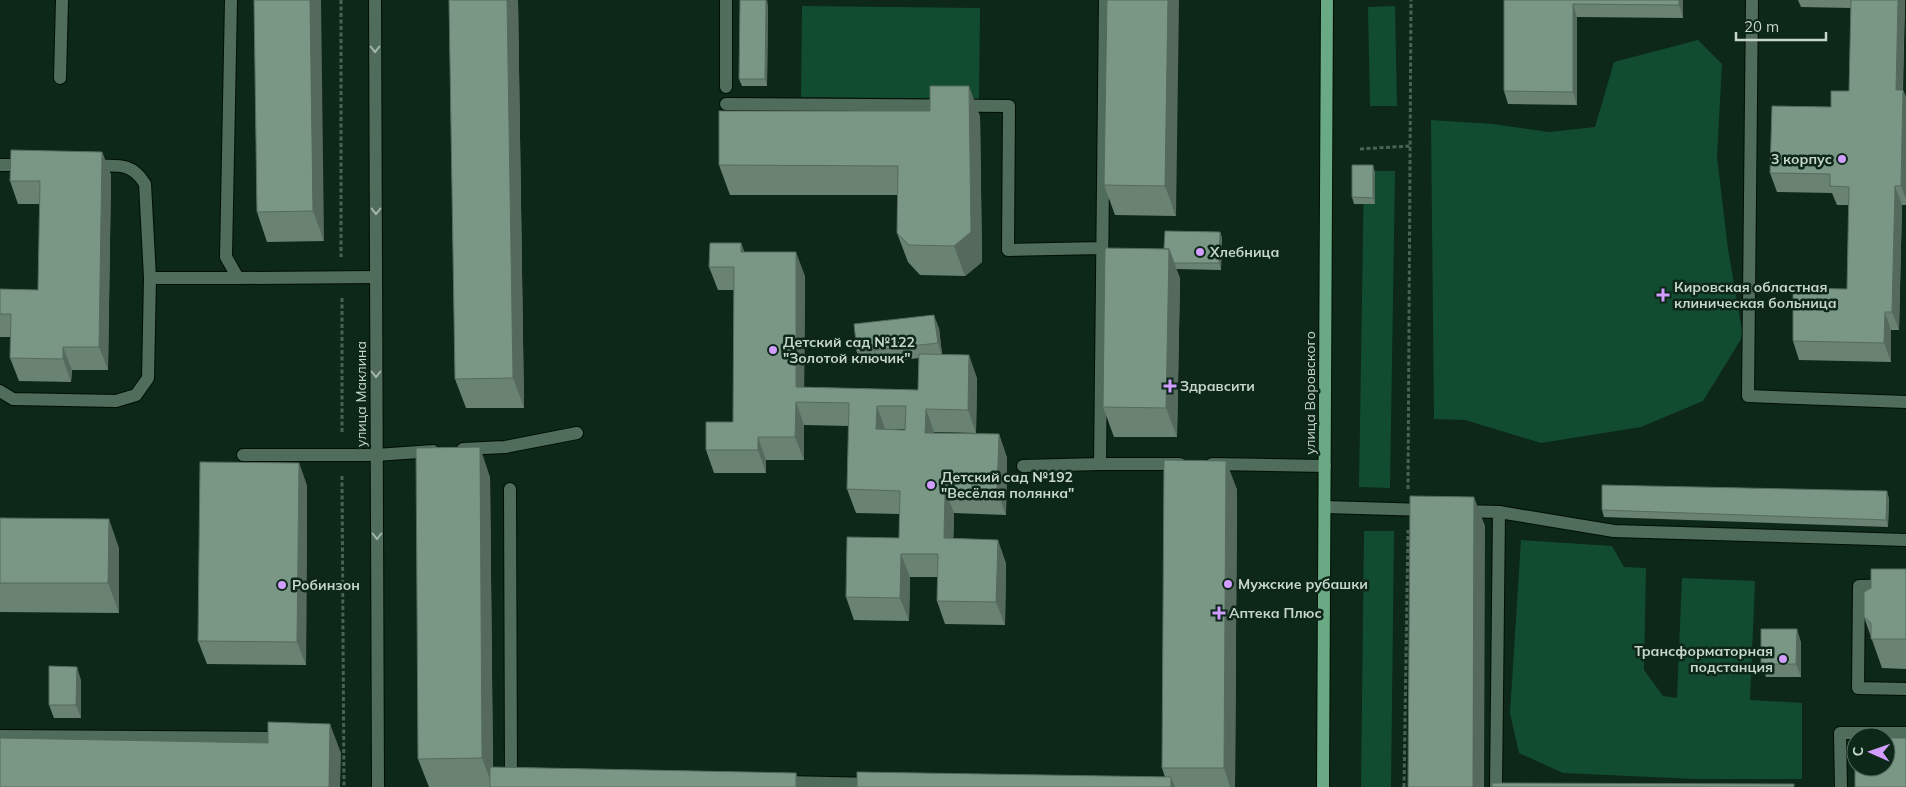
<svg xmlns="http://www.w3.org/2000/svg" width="1906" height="787" viewBox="0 0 1906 787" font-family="Mulish,sans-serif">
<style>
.green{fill:#124c30}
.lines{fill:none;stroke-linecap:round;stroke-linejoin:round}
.lane-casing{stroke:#000f05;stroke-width:14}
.street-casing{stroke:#000f05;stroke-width:14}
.primary-casing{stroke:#000f05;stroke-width:14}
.path{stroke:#4b6155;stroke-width:3;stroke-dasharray:4 2.5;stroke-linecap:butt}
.lane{stroke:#506c5b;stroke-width:12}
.street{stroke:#506c5b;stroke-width:12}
.primary{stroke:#69a984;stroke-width:12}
.wall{fill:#698272;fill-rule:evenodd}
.shaded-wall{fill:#556a5d}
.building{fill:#7a9785;stroke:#556a5d;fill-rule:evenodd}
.oneway{stroke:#a3b6aa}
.poi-dot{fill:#d19dfe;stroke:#0d2719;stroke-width:2}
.labels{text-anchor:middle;stroke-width:5;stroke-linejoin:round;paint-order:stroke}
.poi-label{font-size:14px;font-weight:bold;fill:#c7d6cc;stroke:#0d2719;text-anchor:start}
.street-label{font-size:14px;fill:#c7d6cc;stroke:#0d2719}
</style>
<rect width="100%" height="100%" fill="#0d2719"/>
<!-- green -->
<path class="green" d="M802,6L980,8L979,99L801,97Z
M1395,6L1397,106H1370L1368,7Z
M1698,40L1722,64L1717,157L1728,249L1743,336L1703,401L1641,427L1541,443L1465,420L1434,419L1431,120L1492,124L1549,132L1595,127L1614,62Z
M1364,171H1395L1390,488L1359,487Z
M1364,531H1394L1391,787H1361Z
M1521,540L1612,546L1624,567L1646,568L1644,670L1663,696L1677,698L1682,578L1755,581L1750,700L1802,703V779H1696L1563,773L1519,753L1510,713Z"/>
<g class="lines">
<defs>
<path id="lane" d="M231,0L226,257L238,278L376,277
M1105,0L1100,464H1180
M1752,0L1748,396L1906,402
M60,78L62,0
M726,87V0
M726,104L1009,106L1008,250L1102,248
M0,165H27
M92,166C116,166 131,161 145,184L150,278
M0,391L13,399L116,401L136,395L148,378L150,278H238
M463,449L505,447L577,433
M243,455H376L433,451
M1212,464L1325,466
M1023,466L1100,464
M510,489L511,777L517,778
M1325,507L1427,510
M1462,511L1499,512L1496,787
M1499,512L1614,531L1906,540
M1906,585L1859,586L1858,688L1906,689
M0,736L277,738
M785,782L875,784
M1841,787L1840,733H1906"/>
<path id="street" d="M375,0L378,787"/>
<path id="primary" d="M1323,787L1327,0"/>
</defs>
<!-- lane casing -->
<use href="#lane" class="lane-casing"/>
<!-- street casing -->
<use href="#street" class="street-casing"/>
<!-- primary casing -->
<use href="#primary" class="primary-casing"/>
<!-- path -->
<path class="path" d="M341,0V257
M1360,149L1410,146
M342,298V434
M342,476L344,787
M1408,489L1411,0
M1404,787L1408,530"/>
<!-- lane -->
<use href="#lane" class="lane"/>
<!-- street -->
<use href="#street" class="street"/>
<!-- primary -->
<use href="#primary" class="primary"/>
</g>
<!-- wall -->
<path class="wall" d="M254,0L324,241L267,242L257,212Z
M449,0H518L524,408H466L455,379Z
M1107,0L1176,216L1115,215L1104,185Z
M1504,0H1683V18L1577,17V105L1508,104L1504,91Z
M1798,0H1905L1903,90L1906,97V205H1902L1899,330H1891V362L1799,360L1793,341L1847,289L1849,205H1837L1832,193L1777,192L1770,173L1831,107L1849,91L1851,8L1801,7Z
M768,5L767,86H742L739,79Z
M980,116L982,262L965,276L920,275L908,262L897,233V195H730L719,165Z
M102,152L111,175L108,370H72L71,382L19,381L10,358L11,337H0V289L38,290L40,204H18L10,181Z
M1375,172V204H1354L1352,197Z
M1220,232L1222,238L1221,270L1176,269L1180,278L1177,437H1114L1103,407L1164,249Z
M741,243L744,252L805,276L804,387L918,390L919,358L862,365L857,352L939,328L942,354L977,378L976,433L934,432V433L999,434L1007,458L1006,515L954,513L953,539L1006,563L1005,625L945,624L937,601L938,577H910L909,621L854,620L846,597L899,538V514L856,513L847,489L849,426L804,425V460H766V473H714L706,450L733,422L734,290H718L709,267ZM885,429H905V430H885Z
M1226,461L1237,490L1235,787H857L1165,777L1162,768Z
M299,463L307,486L306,665L207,664L198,641Z
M490,477L493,767L802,787H429L418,759Z
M1889,498L1888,527L1604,517L1602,510Z
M0,518L119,548V613L0,612Z
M1906,569V669L1882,668L1864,617Z
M1801,642V677H1766L1761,664Z
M81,680V718H54L49,705Z"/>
<!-- shaded-wall -->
<path class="shaded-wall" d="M310,0H321L324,241L313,211Z
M507,0H518L524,408L513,378Z
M766,0H767L768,5L767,86L765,79Z
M1168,0H1179L1176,216L1165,186Z
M1679,0H1683V18L1679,5Z
M1898,0H1905L1902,108L1896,90Z
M1573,4L1577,17V105L1573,92Z
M969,86L980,116L982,262L965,276L954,246Z
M1903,90L1906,97V199L1901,186Z
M102,152L111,175L108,370L99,347Z
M1373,165L1375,172V204L1373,198Z
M1895,186L1902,205L1899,330L1892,312Z
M1220,232L1222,238L1221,270L1219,263Z
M741,243L750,266L741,252Z
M1169,249L1180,278L1177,437L1166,408Z
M796,252L805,276L804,402L796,387Z
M1885,312L1891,330V362L1884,343Z
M934,315L939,328L942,356L938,343Z
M63,347L72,370L71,382L63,359Z
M969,355L977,378L976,433L968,410Z
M796,402L804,425V460L795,437Z
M877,406L885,429V453L876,429Z
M926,409L934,432V456L925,433Z
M999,434L1007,458L1006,515L997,492Z
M758,437L766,460V473L758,450Z
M480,447L490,477L493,787L482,758Z
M1226,461L1237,490L1235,787H1230L1224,768Z
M299,463L307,486L306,665L297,642Z
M945,490L954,513L953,562L944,538Z
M1887,491L1889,498L1888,527L1886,520Z
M1474,497L1485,526L1484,787H1473Z
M109,519L119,548V613L108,583Z
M998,540L1006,563L1005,625L996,602Z
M901,554L910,577L909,621L900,598Z
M1797,629L1801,642V677L1796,664Z
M77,667L81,680V718L76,705Z
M330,724L341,753L340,787H329Z
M796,773L802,787H796Z
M1171,777L1175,787H1171Z"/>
<!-- building -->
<path class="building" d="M254,0H310L313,211L257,212Z
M449,0H507L513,378L455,379Z
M740,0H766L765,79H739Z
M1107,0H1168L1165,186L1104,185Z
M1504,0H1679V5L1573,4V92L1504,91Z
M1851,0H1898L1896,90H1903L1901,186H1895L1892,312H1885L1884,343L1793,341V288L1847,289L1849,187L1830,186V174L1770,173L1772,106L1831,107V91H1849Z
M930,86H969L971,232L954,246L909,245L897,233L898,166L719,165V111H930Z
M11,150L102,152L99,347H63V359L10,358L11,314H0V289L38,290L40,181H10Z
M1352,165H1373V198L1352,197Z
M1165,231L1220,232L1219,263H1174L1169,249H1164Z
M710,243H741V252H796V387L918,390L919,354L969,355L968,410L926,409L925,433L999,434L997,492L945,490L944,538L998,540L996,602L937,601L938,554H901L900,598L846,597L847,537L899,538L900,491L847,489L849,403L796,402L795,437H758V450H706V422H733L734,267H709ZM877,406H906L905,430L876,429Z
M1105,248L1169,249L1166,408L1103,407Z
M934,315L938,343L857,352L854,324Z
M480,447L482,758L418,759L416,448Z
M1164,460L1226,461L1224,768H1162Z
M200,462L299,463L297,642L198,641Z
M1602,485L1887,491L1886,520L1602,510Z
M1410,496L1474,497L1473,787H1408Z
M0,518L109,519L108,583H0Z
M1871,569H1906V639H1871V623L1864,617V592L1871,588Z
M1761,629H1797L1796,664H1761Z
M49,666L77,667L76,705H49Z
M268,722L330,724L329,787H0V738L268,743Z
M1855,738H1856V767H1886V738H1906V787H1855Z
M490,767L796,773V787H490Z
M857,772L1171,777V787H857Z
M1492,783L1794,784V787H1492Z"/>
<!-- one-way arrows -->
<defs><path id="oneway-chevron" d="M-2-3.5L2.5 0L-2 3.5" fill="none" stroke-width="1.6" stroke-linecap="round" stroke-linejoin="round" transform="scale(1.25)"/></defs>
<g class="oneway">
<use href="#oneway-chevron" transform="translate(375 49) rotate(90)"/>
<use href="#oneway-chevron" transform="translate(376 211) rotate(90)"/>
<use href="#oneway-chevron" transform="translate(376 374) rotate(90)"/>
<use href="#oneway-chevron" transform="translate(377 536) rotate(90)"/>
</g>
<!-- markers -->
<g class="poi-dot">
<circle cx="1842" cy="159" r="5"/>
<circle cx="1200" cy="252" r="5"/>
<path d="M1660.5 287.5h5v5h5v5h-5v5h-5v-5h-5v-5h5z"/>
<circle cx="773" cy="350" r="5"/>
<path d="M1167.5 378.5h5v5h5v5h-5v5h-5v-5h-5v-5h5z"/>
<circle cx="931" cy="485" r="5"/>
<circle cx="1228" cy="584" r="5"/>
<circle cx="282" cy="585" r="5"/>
<path d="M1216.5 605.5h5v5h5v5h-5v5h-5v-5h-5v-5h5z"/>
<circle cx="1783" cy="659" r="5"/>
</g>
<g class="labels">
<!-- poi labels -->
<g class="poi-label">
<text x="1832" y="164" text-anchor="end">3 корпус</text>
<text x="1210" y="257">Хлебница</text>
<text x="1674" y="292">Кировская областная<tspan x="1674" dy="16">клиническая больница</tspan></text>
<text x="783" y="347">Детский сад №122<tspan x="783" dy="16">"Золотой ключик"</tspan></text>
<text x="1180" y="391">Здравсити</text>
<text x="941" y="482">Детский сад №192<tspan x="941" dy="16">"Весёлая полянка"</tspan></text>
<text x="1238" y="589">Мужские рубашки</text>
<text x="292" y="590">Робинзон</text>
<text x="1229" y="618">Аптека Плюс</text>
<text x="1773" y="656" text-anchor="end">Трансформаторная<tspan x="1773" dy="16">подстанция</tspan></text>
</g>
<!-- street labels -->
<g class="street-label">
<text transform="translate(1310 393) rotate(-90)" y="5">улица Воровского</text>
<text transform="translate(361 394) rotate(-90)" y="5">улица Маклина</text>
</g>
</g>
<!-- north arrow -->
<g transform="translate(1871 752) rotate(272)"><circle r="24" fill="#0d2719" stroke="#576d61"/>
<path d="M0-4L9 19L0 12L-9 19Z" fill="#d19dfe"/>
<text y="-8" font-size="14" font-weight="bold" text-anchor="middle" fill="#c7d6cc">С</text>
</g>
<!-- scale -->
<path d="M1736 32v8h90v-8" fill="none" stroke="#c7d6cc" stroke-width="2.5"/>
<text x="1744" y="32" font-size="15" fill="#c7d6cc" stroke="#0d2719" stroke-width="4" paint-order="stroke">20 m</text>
</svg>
